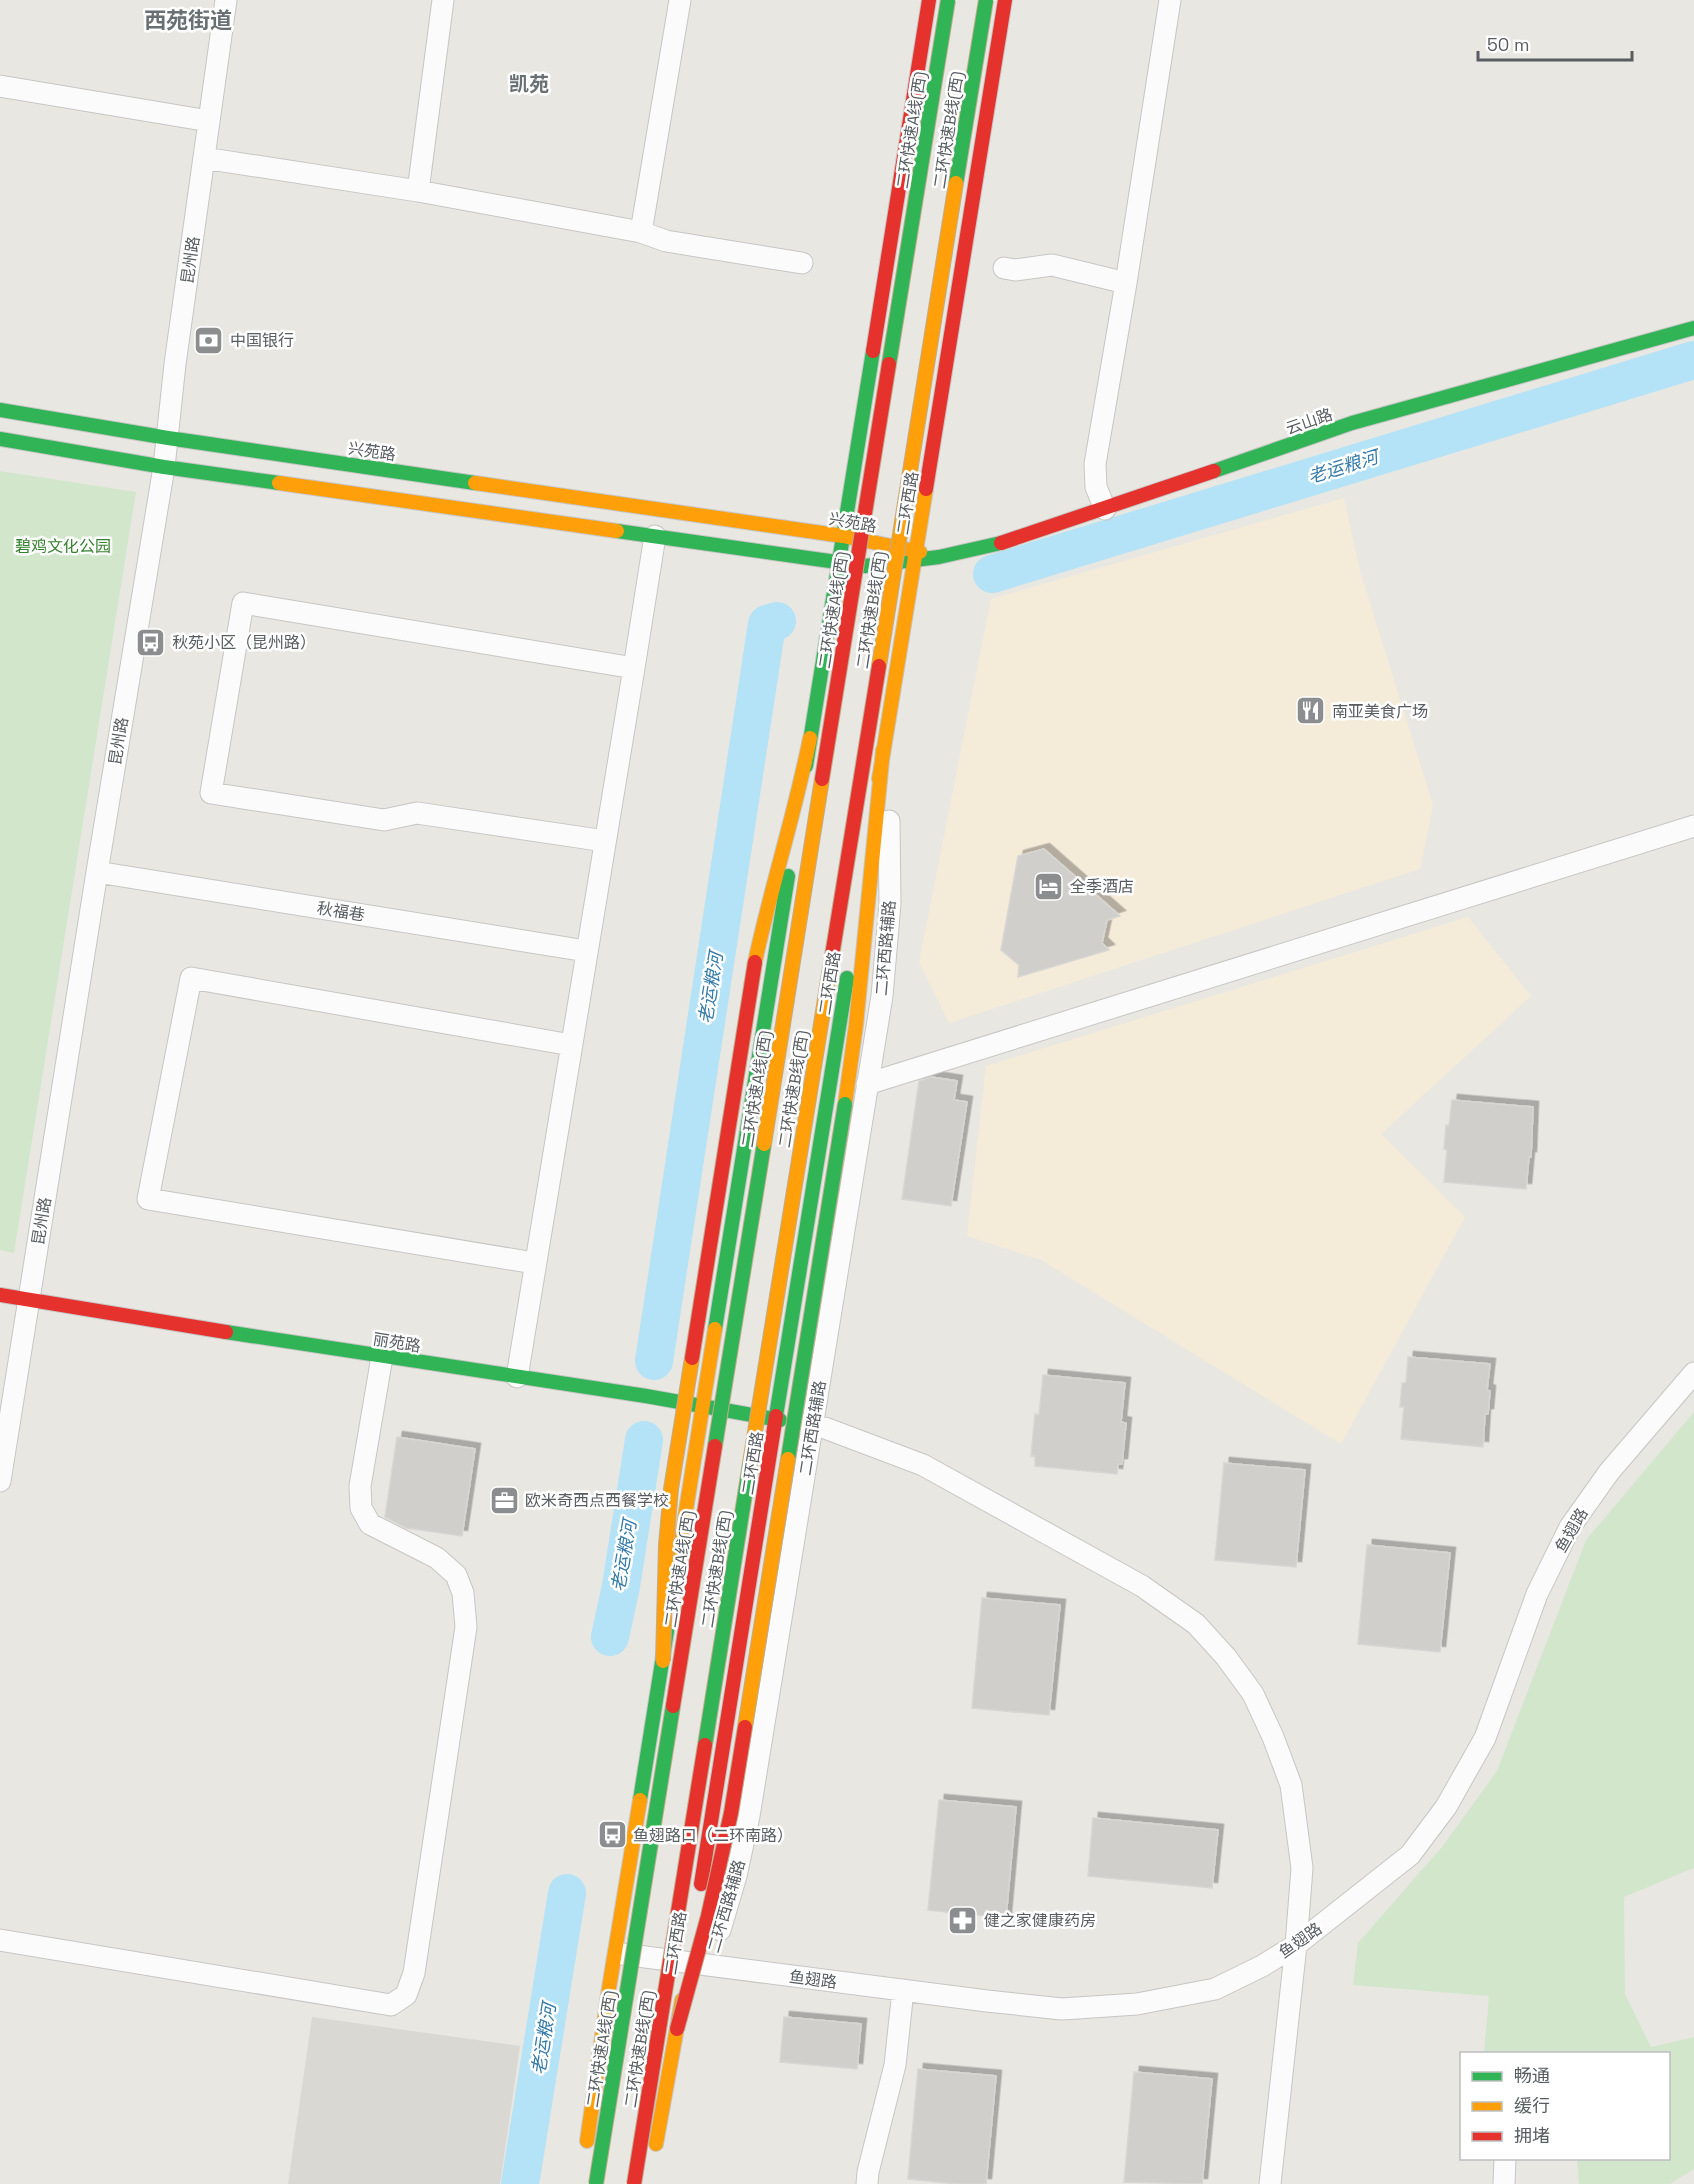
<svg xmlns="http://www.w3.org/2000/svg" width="1694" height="2184" viewBox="0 0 1694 2184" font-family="'Space Grotesk','Noto Sans SC',sans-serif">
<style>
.commercial{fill:#f5ebd9}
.industrial{fill:#dad8d3}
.green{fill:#d2e6cc}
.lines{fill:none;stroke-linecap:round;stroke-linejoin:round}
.river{stroke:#b4e2f6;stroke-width:38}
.building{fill:#d1cfcc;stroke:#d8d6d2;stroke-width:1.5;filter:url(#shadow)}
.street-casing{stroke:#c6c6c5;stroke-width:23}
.fast-casing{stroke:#c6c6c6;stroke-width:16}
.slow-casing{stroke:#c6c6c6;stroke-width:16}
.jam-casing{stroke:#c6c6c6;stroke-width:16}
.street{stroke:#fcfbfb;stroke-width:21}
.fast{stroke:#30b455;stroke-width:14}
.slow{stroke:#ff9f0a;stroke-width:14}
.jam{stroke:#e5322d;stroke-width:14}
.fast-bridge-casing{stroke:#c0ac90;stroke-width:16;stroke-linecap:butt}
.slow-bridge-casing{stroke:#c0ac90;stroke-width:16;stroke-linecap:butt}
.jam-bridge-casing{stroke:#c0ac90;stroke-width:16;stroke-linecap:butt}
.fast-bridge{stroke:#30b455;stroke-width:14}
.slow-bridge{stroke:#ff9f0a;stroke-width:14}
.jam-bridge{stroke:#e5322d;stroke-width:14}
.labels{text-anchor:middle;stroke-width:5;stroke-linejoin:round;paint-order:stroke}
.street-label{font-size:16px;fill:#585d61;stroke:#fff}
.poi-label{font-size:16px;fill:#585d61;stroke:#fff;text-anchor:start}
.park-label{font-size:16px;fill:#368130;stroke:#fff}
.water-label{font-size:18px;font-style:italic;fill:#367caa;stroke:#fff}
.quarter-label{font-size:20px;font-weight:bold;fill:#697073;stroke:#fff}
.district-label{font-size:22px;font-weight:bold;fill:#697073;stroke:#fff}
</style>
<defs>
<filter id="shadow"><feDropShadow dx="5.5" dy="-5.5" stdDeviation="0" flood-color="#0004"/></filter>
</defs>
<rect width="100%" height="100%" fill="#e9e7e2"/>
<!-- commercial -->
<path class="commercial" d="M1344,498L1360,571L1433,805L1420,869L949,1023L919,962L991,599Z
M1468,917L1531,996L1381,1134L1465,1217L1341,1444L1041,1260L967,1236L986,1066Z"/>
<!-- industrial -->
<path class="industrial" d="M312,2017L520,2046L500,2184H288Z"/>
<!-- green -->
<path class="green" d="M0,471L136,492L14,1253L0,1250Z
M1694,1412V1868L1624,1897L1625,1994L1651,2047L1694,2037V2169L1670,2184H1579L1577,2159L1668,2158V2054L1484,2053L1489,1996L1353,1985L1358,1943L1442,1847L1497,1771L1586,1540Z"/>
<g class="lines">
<!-- river -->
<path class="river" d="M992,574L1694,360
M654,1361L767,624L777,621
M610,1637L621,1586L644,1440
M520,2184L567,1893"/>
</g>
<!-- building -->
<path class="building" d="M1044,849L1120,916L1107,920L1102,943L1109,950L1018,977L1019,965L1001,950L1018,856Z
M931,1077L957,1081L954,1100L967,1102L951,1206L902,1199L919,1081Z
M1452,1100L1533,1107L1531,1157H1529L1526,1189L1444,1182L1447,1150L1444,1149L1446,1125L1449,1126Z
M1408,1357L1490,1364L1487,1390L1490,1391L1488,1414H1485L1483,1447L1401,1439L1404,1407H1400L1402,1383H1406Z
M1043,1375L1125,1383L1121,1422L1126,1423L1122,1464H1118L1117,1474L1035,1466V1456H1031L1035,1414L1039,1415Z
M397,1437L475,1449L462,1536L406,1528L385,1517Z
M1224,1463L1305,1470L1296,1567L1215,1560Z
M1367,1545L1450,1553L1440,1652L1358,1644Z
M982,1598L1060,1605L1049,1715L972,1708Z
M939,1800L1016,1807L1006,1918L928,1910Z
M1093,1818L1218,1830L1212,1888L1088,1876Z
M784,2017L861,2024L857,2069L780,2062Z
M918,2069L996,2076L986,2184H957L908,2179Z
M1134,2072L1212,2079L1202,2184L1124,2182Z"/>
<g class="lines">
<defs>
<path id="street" d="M0,86L209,121
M204,158L418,191L641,232L666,241L802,263
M418,191L443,0
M641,232L680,0
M1004,268L1015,270L1052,265L1126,283
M1105,509L1096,487L1095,464L1126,283L1170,0
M634,668L655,536
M97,872L586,951
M867,1084L1694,826
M534,1263L148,1199L191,978L571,1045
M517,1377L634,668L243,603L211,793L384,820L417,813L605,841
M800,1424L825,1428L923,1465L1142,1586L1196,1624L1226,1657L1253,1694L1273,1737L1291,1785L1302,1868L1296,1945L1270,2184
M0,1481L97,872L164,467L175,364L226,0
M720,1930L736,1876L749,1816L882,996L890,904L889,821
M0,1940L391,2005L406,1995L414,1973L466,1627L463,1593L456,1575L437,1558L370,1524L361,1508L360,1486L382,1357
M622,1954L987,2001L1062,2009L1137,2004L1215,1989L1262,1966L1296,1945L1410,1855L1446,1807L1485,1738L1537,1594L1570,1527L1609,1472L1694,1373
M867,2184L868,2172L895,2065L903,1990
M1504,2184L1505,2158"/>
<path id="fast" d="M0,410L168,438L475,483
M0,439L164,467L279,483
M1214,471L1352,423L1694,328
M617,531L865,566L939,557L1001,543
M806,766L873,351
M715,1329L788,876
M226,1332L646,1396L780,1420
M776,1416L847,978
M640,1800L667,1631"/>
<path id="slow" d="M279,483L617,531
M475,483L843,536L920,552
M879,779L926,489
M755,962C771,887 795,814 810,738
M845,1104L856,1025L883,750
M678,1560L715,1329
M587,2141L609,1988L640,1800
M656,2144L682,2000"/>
<path id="jam" d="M873,351L929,0
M926,489L1005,0
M1001,543L1214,471
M0,1295L226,1332
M701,1884L776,1416"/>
</defs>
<!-- street casing -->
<use href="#street" class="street-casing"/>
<!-- fast casing -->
<use href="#fast" class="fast-casing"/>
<!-- slow casing -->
<use href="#slow" class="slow-casing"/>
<!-- jam casing -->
<use href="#jam" class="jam-casing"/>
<!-- street -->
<use href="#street" class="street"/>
<!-- fast -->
<use href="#fast" class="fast"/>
<!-- slow -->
<use href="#slow" class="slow"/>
<!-- jam -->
<use href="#jam" class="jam"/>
<defs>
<path id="fast-bridge" d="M956,183L986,0
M889,364L948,0
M715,1446L764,1144
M788,1459L845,1104
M705,1745L750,1463
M596,2184L673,1706"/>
<path id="slow-bridge" d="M879,666L956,183
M764,1144L822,779
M750,1463L831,962
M663,1661L666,1545L671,1489L692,1358
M745,1727L788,1459"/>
<path id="jam-bridge" d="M822,779L889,364
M831,962L879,666
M692,1358L755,962
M673,1706L715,1446
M677,2029L708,1916L731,1813L745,1727
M634,2184L705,1745"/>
</defs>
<!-- fast-bridge casing -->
<use href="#fast-bridge" class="fast-bridge-casing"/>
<!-- slow-bridge casing -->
<use href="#slow-bridge" class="slow-bridge-casing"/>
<!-- jam-bridge casing -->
<use href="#jam-bridge" class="jam-bridge-casing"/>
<!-- fast-bridge -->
<use href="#fast-bridge" class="fast-bridge"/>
<!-- slow-bridge -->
<use href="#slow-bridge" class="slow-bridge"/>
<!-- jam-bridge -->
<use href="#jam-bridge" class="jam-bridge"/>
</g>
<!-- icons -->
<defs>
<symbol id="bank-square" viewBox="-11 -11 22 22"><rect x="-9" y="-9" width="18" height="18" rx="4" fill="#8b8d8e" stroke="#fff"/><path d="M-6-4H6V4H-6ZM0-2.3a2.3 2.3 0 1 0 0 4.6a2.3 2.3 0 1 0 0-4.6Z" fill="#fff"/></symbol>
<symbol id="bus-square" viewBox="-11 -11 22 22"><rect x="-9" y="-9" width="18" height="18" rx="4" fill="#8b8d8e" stroke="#fff"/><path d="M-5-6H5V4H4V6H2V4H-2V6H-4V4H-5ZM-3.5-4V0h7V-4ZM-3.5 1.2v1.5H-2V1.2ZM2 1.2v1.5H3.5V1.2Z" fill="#fff"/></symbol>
<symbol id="restaurant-square" viewBox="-11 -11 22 22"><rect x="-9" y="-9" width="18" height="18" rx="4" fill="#8b8d8e" stroke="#fff"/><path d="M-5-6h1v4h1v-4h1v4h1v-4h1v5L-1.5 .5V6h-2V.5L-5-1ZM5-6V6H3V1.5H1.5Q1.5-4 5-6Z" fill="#fff"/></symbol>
<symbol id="hotel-square" viewBox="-11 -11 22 22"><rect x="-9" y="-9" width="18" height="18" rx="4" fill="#8b8d8e" stroke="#fff"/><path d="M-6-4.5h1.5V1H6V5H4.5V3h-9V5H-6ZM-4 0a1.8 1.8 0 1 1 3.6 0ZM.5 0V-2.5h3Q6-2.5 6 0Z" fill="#fff"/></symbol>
<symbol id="office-square" viewBox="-11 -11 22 22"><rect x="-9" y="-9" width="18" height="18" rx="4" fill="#8b8d8e" stroke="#fff"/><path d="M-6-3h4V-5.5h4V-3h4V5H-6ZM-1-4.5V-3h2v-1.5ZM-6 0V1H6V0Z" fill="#fff"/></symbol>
<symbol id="pharmacy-square" viewBox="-11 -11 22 22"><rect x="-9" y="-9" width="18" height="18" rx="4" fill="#8b8d8e" stroke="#fff"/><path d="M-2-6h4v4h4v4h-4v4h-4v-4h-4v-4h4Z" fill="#fff"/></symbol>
</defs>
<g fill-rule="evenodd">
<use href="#bank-square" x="192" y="324" width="33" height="33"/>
<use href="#bus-square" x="134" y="626" width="33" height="33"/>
<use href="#restaurant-square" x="1294" y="694" width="33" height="33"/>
<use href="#hotel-square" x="1032" y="870" width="33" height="33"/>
<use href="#office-square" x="488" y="1484" width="33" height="33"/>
<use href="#bus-square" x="596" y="1818" width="33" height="33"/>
<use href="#pharmacy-square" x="946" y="1904" width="33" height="33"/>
</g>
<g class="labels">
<!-- street labels -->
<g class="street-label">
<text transform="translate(911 130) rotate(-81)" y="6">二环快速A线(西)</text>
<text transform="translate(948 130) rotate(-81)" y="6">二环快速B线(西)</text>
<text transform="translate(190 260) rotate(-82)" y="6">昆州路</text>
<text transform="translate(1309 421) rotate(-19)" y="6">云山路</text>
<text transform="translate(372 451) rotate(8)" y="6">兴苑路</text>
<text transform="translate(907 503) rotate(-81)" y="6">二环西路</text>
<text transform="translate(853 522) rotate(10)" y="6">兴苑路</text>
<text transform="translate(833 610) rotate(-81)" y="6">二环快速A线(西)</text>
<text transform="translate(871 610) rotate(-81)" y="6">二环快速B线(西)</text>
<text transform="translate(118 741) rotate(-81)" y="6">昆州路</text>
<text transform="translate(341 911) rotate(9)" y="6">秋福巷</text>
<text transform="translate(885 948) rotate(-85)" y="6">二环西路辅路</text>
<text transform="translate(829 983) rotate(-81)" y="6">二环西路</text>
<text transform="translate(756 1089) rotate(-81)" y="6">二环快速A线(西)</text>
<text transform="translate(793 1089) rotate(-81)" y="6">二环快速B线(西)</text>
<text transform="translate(41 1221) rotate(-81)" y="6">昆州路</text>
<text transform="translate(397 1342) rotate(9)" y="6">丽苑路</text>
<text transform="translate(812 1428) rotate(-81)" y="6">二环西路辅路</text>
<text transform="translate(752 1463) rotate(-81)" y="6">二环西路</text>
<text transform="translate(1571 1530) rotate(-60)" y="6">鱼翅路</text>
<text transform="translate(679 1569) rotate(-81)" y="6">二环快速A线(西)</text>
<text transform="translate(716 1569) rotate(-81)" y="6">二环快速B线(西)</text>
<text transform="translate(726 1906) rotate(-74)" y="6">二环西路辅路</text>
<text transform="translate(1300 1940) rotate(-35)" y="6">鱼翅路</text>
<text transform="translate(675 1943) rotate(-81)" y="6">二环西路</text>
<text transform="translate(813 1979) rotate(7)" y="6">鱼翅路</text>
<text transform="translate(601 2049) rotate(-81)" y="6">二环快速A线(西)</text>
<text transform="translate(639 2049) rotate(-81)" y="6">二环快速B线(西)</text>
</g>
<!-- poi labels -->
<g class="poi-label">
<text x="230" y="346">中国银行</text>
<text x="172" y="648">秋苑小区（昆州路）</text>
<text x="1332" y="717">南亚美食广场</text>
<text x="1070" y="892">全季酒店</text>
<text x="525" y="1506">欧米奇西点西餐学校</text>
<text x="633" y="1841">鱼翅路口（二环南路）</text>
<text x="984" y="1926">健之家健康药房</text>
</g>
<!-- park labels -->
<g class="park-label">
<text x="63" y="552">碧鸡文化公园</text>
</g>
<!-- water labels -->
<g class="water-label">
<text transform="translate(1343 467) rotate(-17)" y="6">老运粮河</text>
<text transform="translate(711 988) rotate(-81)" y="6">老运粮河</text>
<text transform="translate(624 1556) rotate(-80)" y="6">老运粮河</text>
<text transform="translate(544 2039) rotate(-81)" y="6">老运粮河</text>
</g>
<!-- quarter labels -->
<g class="quarter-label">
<text x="529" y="91">凯苑</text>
</g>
<!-- district labels -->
<g class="district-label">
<text x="188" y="28">西苑街道</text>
</g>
</g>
<!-- legend -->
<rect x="1460" y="2052" width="210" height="108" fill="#ffffff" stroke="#bcbec0" stroke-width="1.5"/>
<rect x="1472" y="2072" width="30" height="9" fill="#30b455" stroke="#bcbec0" stroke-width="1.5"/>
<text x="1514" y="2082" font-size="18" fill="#585d61">畅通</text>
<rect x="1472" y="2102" width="30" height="9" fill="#ff9f0a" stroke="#bcbec0" stroke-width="1.5"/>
<text x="1514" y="2112" font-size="18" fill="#585d61">缓行</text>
<rect x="1472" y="2132" width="30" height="9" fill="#e5322d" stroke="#bcbec0" stroke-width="1.5"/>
<text x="1514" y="2142" font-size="18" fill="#585d61">拥堵</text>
<!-- scale -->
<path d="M1478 51v9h154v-9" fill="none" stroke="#585d61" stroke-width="3"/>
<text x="1487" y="51" font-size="18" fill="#585d61" stroke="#ffffff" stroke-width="4.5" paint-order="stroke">50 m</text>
</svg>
